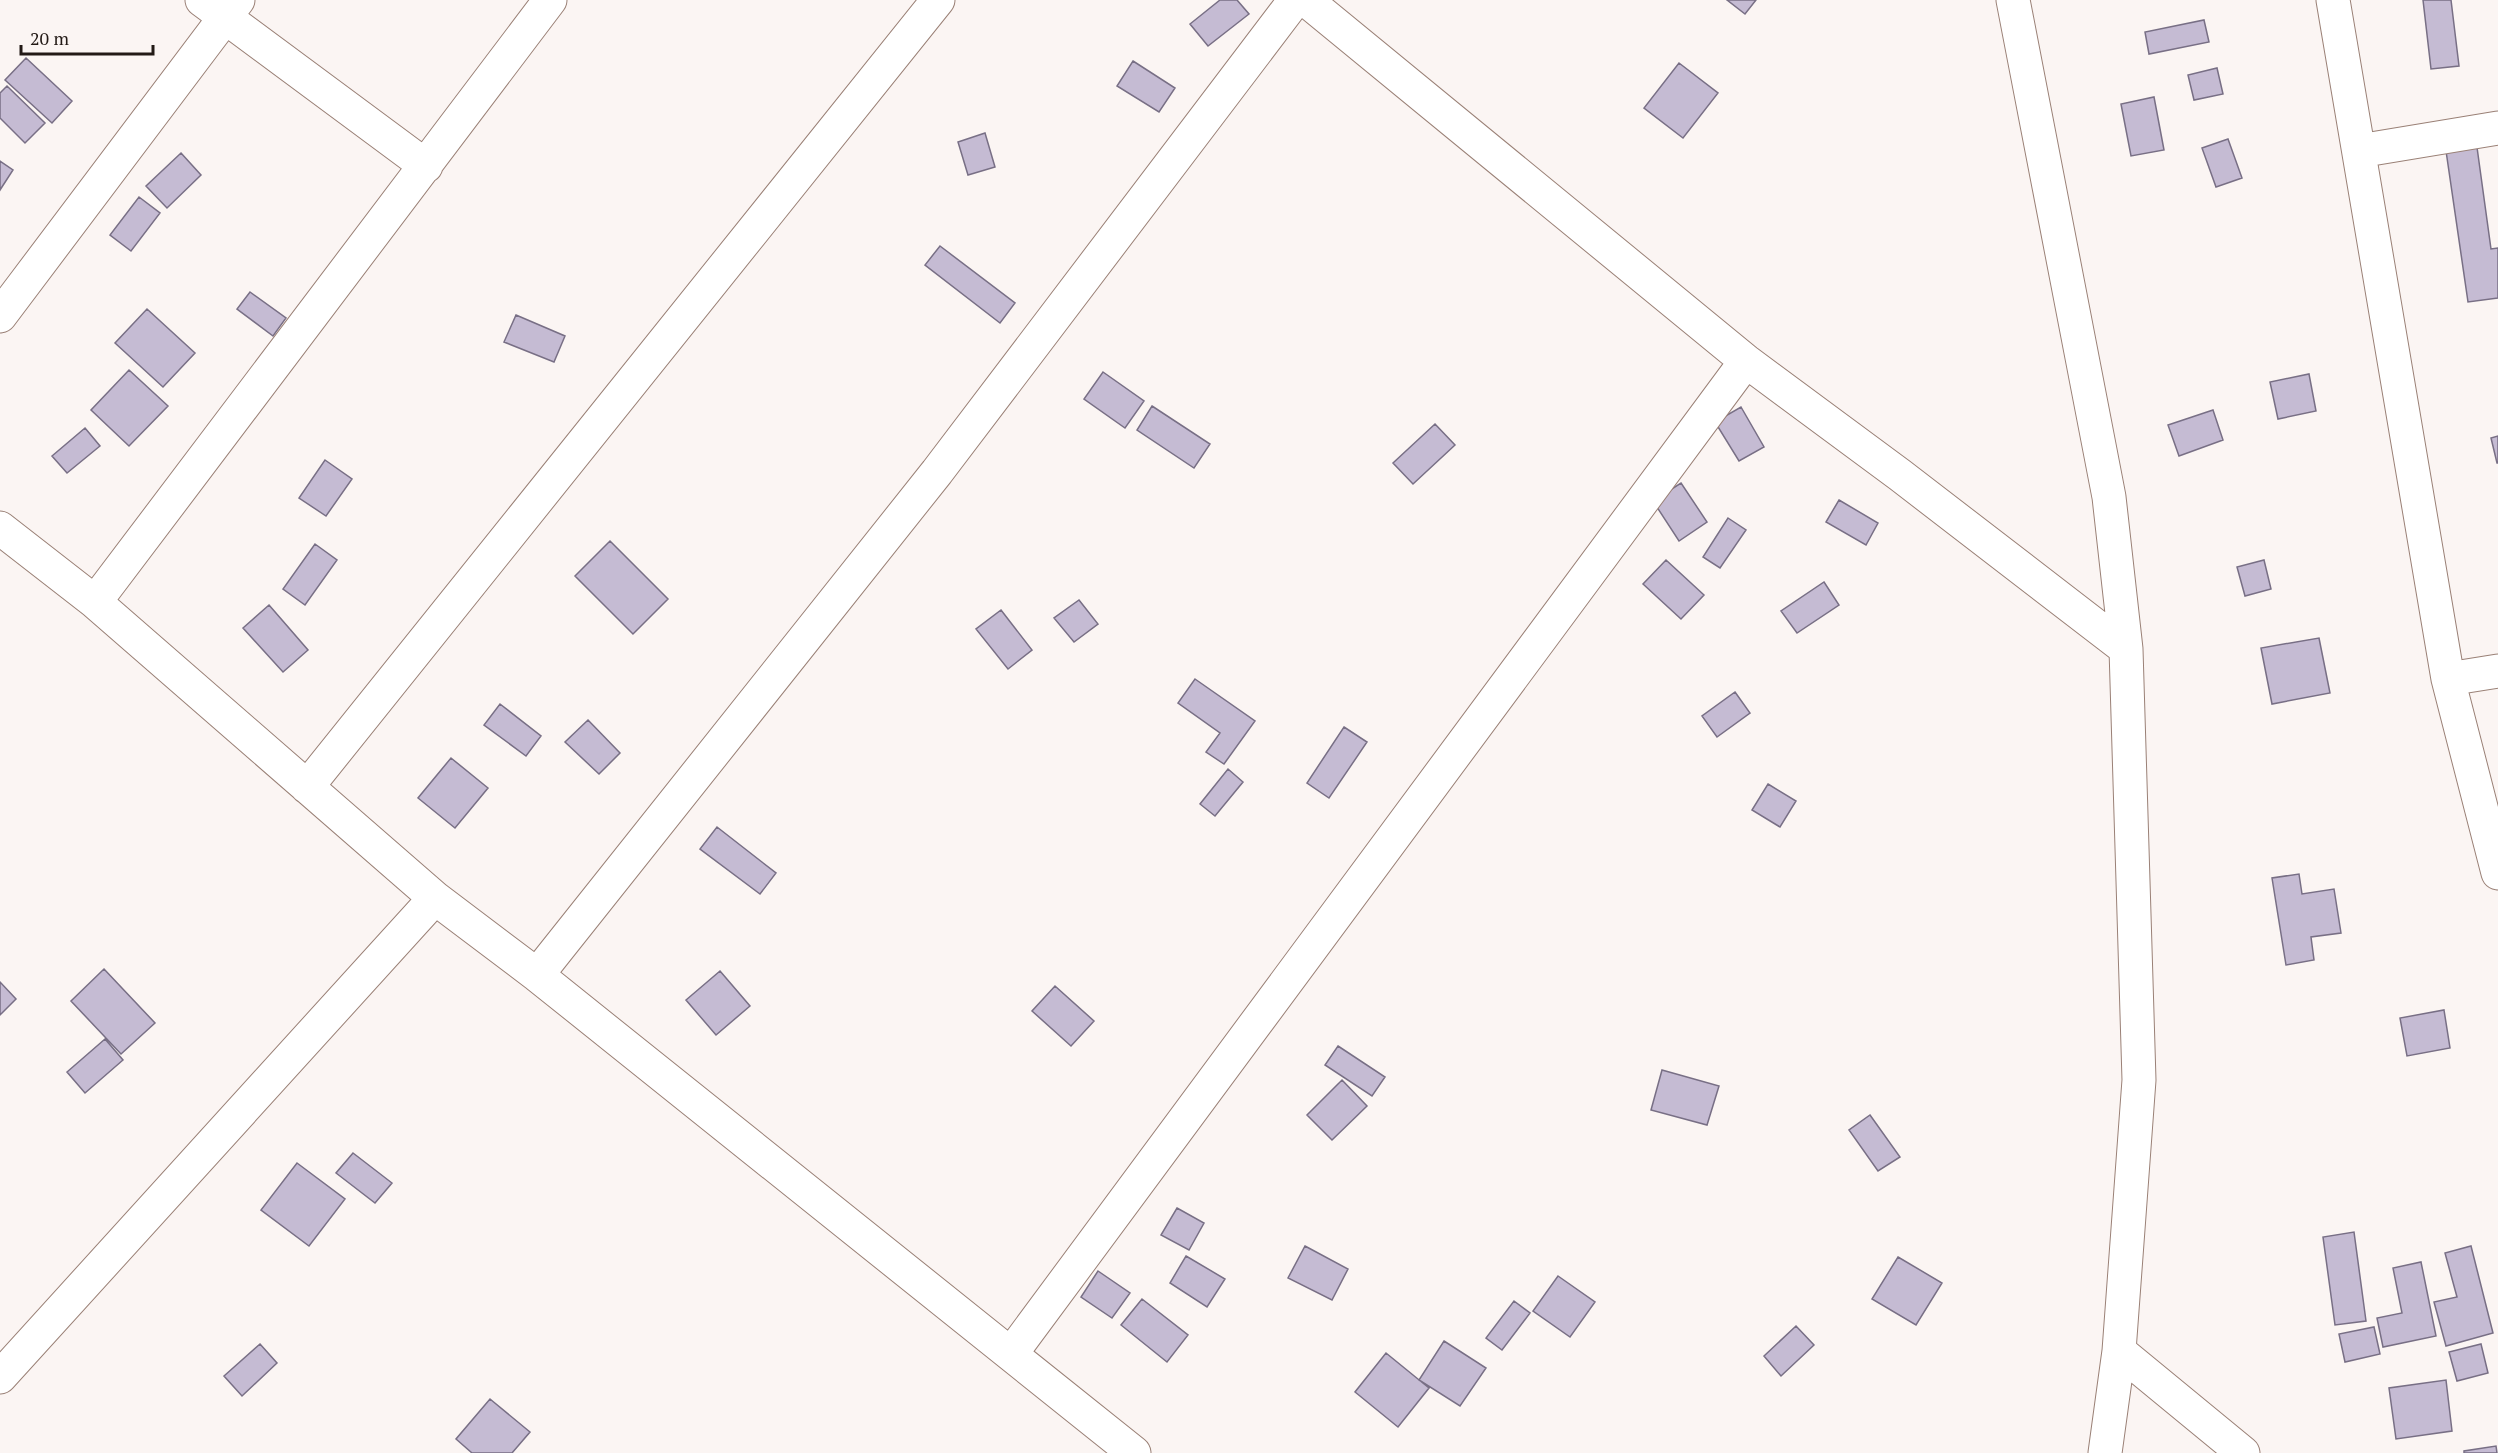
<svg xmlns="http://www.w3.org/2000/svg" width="2498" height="1453" viewBox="0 0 2498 1453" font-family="'PT Serif',serif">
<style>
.building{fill:#c5bbd3;stroke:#786f85;stroke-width:1.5}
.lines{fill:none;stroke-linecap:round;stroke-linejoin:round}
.minor-casing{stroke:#9a8076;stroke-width:35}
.minor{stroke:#fff;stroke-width:33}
</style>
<rect width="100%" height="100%" fill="#fbf5f3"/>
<!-- building -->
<path class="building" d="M1220,0H1237L1249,14L1208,46L1190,24Z
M1727,0H1756L1745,14Z
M2423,0H2451L2459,66L2431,69Z
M2204,20L2209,42L2149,54L2145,32Z
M26,58L72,101L52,123L5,80Z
M1133,61L1175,88L1159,112L1117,86Z
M1679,63L1718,93L1683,138L1644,108Z
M2217,68L2223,94L2194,100L2188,75Z
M7,86L45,123L25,143L0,118V93Z
M2154,97L2164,150L2131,156L2121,104Z
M985,133L995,167L968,175L958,142Z
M2228,139L2242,178L2216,187L2202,148Z
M2476,140L2491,249L2498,248V298L2468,302L2445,144Z
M181,153L201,175L167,208L146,186Z
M0,161L13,170L0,190Z
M139,197L160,213L131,251L110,235Z
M940,246L1015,303L1000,323L925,265Z
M250,292L286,318L273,336L237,309Z
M147,309L195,353L163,387L115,343Z
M516,315L565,336L554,362L504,342Z
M129,370L168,406L129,446L91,410Z
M1103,372L1144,401L1125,428L1084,399Z
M2309,374L2316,411L2278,419L2270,382Z
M1152,406L1210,444L1194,468L1137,430Z
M1741,407L1764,447L1739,461L1715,422Z
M2213,410L2223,440L2179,456L2168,425Z
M1435,424L1455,445L1413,484L1393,463Z
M85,428L100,446L67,473L52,456Z
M2498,436V463H2497L2491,438Z
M325,460L352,479L326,516L299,498Z
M1681,483L1707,522L1679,541L1653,501Z
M1839,500L1878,523L1866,545L1826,522Z
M1728,518L1746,530L1720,568L1703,557Z
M610,541L668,599L633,634L575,576Z
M315,544L337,560L305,605L283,589Z
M1666,560L1704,595L1681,619L1643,584Z
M2264,560L2271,589L2245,596L2237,567Z
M1824,582L1839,605L1797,633L1781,611Z
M1079,600L1098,624L1074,642L1054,618Z
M269,605L308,650L283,672L243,628Z
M1001,610L1032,650L1008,669L976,629Z
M2319,638L2330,693L2272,704L2261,648Z
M1195,679L1255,721L1224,764L1206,752L1220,733L1178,703Z
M1735,692L1750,713L1717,737L1702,716Z
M500,704L541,736L526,756L484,725Z
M588,720L620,753L599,774L565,742Z
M1344,727L1367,742L1329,798L1307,783Z
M451,758L488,788L455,828L418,798Z
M1228,769L1243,782L1215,816L1200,804Z
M1768,784L1796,801L1780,827L1752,810Z
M717,827L776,873L760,894L700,849Z
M2299,874L2302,894L2334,889L2341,933L2311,937L2314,960L2286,965L2272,878Z
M104,969L155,1023L121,1054L71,1001Z
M720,971L750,1006L716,1035L686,1000Z
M0,982L16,999L0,1015Z
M1055,986L1094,1021L1071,1046L1032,1011Z
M2444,1010L2450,1048L2407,1056L2400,1018Z
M105,1039L123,1060L85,1093L67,1072Z
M1338,1046L1385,1077L1372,1096L1325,1065Z
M1662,1070L1719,1086L1707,1125L1651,1110Z
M1342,1080L1367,1106L1332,1140L1307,1115Z
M1870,1115L1900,1157L1878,1171L1849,1130Z
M353,1153L392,1183L375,1203L336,1173Z
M297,1163L345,1199L309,1246L261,1210Z
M1177,1208L1204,1223L1189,1250L1161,1235Z
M2354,1232L2366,1321L2335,1325L2323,1237Z
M1305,1246L1348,1269L1332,1300L1288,1278Z
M2471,1246L2493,1333L2446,1346L2434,1302L2457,1297L2445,1253Z
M1186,1256L1225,1279L1207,1307L1170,1283Z
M1898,1257L1942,1283L1916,1325L1872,1299Z
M2421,1262L2436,1336L2383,1347L2377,1318L2402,1313L2393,1268Z
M1098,1271L1130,1293L1112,1318L1081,1297Z
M1558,1276L1595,1302L1570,1337L1533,1311Z
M1142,1299L1188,1335L1167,1362L1121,1325Z
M1514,1301L1530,1313L1502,1350L1486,1338Z
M1796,1326L1814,1345L1781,1376L1764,1356Z
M2374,1327L2380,1354L2345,1362L2339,1334Z
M1444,1341L1486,1368L1460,1406L1419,1380Z
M260,1344L277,1363L242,1396L224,1376Z
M2481,1344L2488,1373L2457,1381L2449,1352Z
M1386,1353L1429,1388L1398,1427L1355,1392Z
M2446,1380L2452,1431L2396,1439L2389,1388Z
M490,1399L530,1432L512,1453H472L456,1439Z
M2496,1446L2497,1453H2464V1451Z"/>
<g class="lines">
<defs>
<path id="minor" d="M202,0L426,166
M1306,0L1746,361L1900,475L2126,649
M2013,0L2109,497L2126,649L2139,1080L2119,1351L2105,1453
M2333,0L2448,679L2498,873
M2359,151L2498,128
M0,316L238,0
M0,528L95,602L435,898L537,975L1134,1453
M95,602L550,0
M2448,679L2498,671
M307,787L938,0
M537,975L937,472L1295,0
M2119,1351L2243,1453
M1011,1354L1746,361
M0,1377L435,898"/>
</defs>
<!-- minor casing -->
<use href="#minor" class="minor-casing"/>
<!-- minor -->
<use href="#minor" class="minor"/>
</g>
<!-- scale -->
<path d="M21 45v9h132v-9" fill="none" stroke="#231a16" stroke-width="3"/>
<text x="30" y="45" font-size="18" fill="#231a16" stroke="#fbf5f3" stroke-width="4.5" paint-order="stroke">20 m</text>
</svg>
